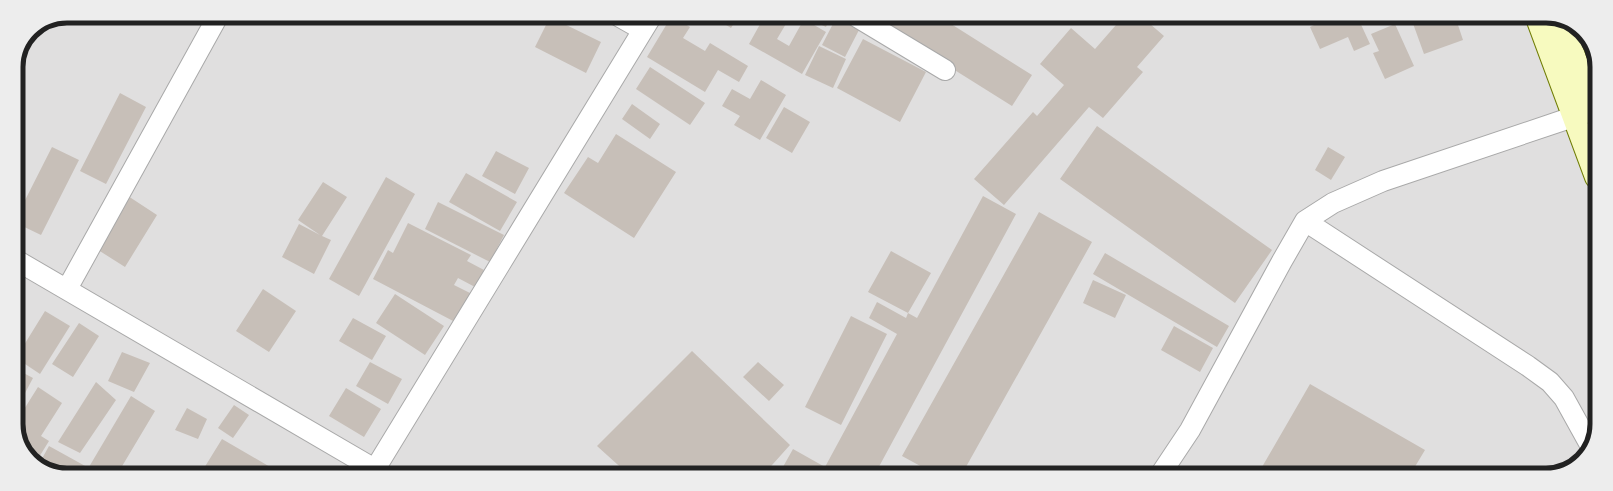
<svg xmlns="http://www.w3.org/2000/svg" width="1613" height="491" viewBox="0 0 1613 491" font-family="'Open Sans',sans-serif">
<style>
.residential{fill:#e0dfdf}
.building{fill:#c7bfb8}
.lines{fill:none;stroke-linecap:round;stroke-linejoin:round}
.minor-casing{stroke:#a9a9a9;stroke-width:22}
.secondary-casing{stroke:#707d05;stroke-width:24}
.minor{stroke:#fff;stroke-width:20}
.secondary{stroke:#f7fabf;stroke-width:22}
.rim{fill:none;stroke:#222;stroke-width:5}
</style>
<rect width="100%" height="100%" fill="#f2efe9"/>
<!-- residential -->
<path class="residential" d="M68,16L1559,18L1584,34L1597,64L1595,437L1577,464L1546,475L54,473L29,457L16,427V67L31,31Z"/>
<!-- building -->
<path class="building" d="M550,17L601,42L586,73L535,47Z
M671,17H674L690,27L683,38L705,51L710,43L748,66L739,82L718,70L705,92L647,57Z
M713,17H738L731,28Z
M764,17H790L777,39L789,46L804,19L826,32L802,74L749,44Z
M808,17H830L826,27L807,18Z
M870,17H940L1032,75L1012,106Z
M1115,17H1142L1164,36L1137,67L1143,72L1103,118L1089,107L1004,205L974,179L1033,112L1037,116L1064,85L1040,64L1071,28L1095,49L1116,25L1112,22Z
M836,18L859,30L845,57L822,45Z
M1310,18H1358L1370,44L1354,51L1348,37L1320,49L1310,27L1314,25Z
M1411,18H1470L1471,20L1458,25L1463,40L1424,54Z
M1395,24L1414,66L1385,79L1373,53L1379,51L1371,34Z
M863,39L926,72L900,122L837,88Z
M819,46L846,59L833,88L805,75Z
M650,67L705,103L690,125L636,89Z
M761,80L786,95L760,140L734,125L740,116L722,106L732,89L750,99Z
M120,93L146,107L106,184L80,171Z
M632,104L660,124L650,139L622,119Z
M784,107L810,122L792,153L766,138Z
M1097,126L1272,250L1235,303L1060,179Z
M616,134L676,172L634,238L564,193L588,157L598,163Z
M52,147L79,160L41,235L16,223V218Z
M1328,147L1345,157L1331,180L1315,170Z
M496,151L529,168L515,194L482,176Z
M466,173L517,202L500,231L449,202Z
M386,177L415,194L359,296L329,279Z
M323,182L347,197L322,236L331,240L314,274L282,257L299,224L320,235L298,220Z
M128,196L157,215L125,267L95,248Z
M983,196L1016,214L875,474H779L793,449L825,467L897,334L869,318L877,302L906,318L908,313L917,318Z
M438,202L504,235L490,262L425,229Z
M1039,212L1092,242L962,474H935L902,456Z
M408,223L471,255L467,261L484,270L475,287L458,278L454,285L470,293L455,322L373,279L388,250L393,253Z
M891,251L931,273L908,313L868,292Z
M1105,253L1229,326L1217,347L1093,274Z
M1093,280L1126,295L1115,318L1083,303Z
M263,289L296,311L269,352L236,331Z
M395,294L444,326L425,355L376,323Z
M45,311L70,326L40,374L16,358Z
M851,316L887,334L841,425L805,407Z
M353,318L386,336L372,360L339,341Z
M79,323L99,336L73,377L52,364Z
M1174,326L1213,348L1200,372L1161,350Z
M692,351L790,445L764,474H628L597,446Z
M122,352L150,363L134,392L108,381Z
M370,362L402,379L388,404L356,386Z
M758,362L784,385L769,401L743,377Z
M16,369L33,378L16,410Z
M96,382L116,400L80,453L58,442Z
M1310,384L1425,450L1410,475H1276L1262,467Z
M38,387L62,403L41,436L49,441L36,462L29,457L16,427V422Z
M346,388L381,409L364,437L329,416Z
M131,396L155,411L118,473H88L86,472Z
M234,405L249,415L233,438L218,428Z
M187,408L207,419L198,439L175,430Z
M222,439L277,471L276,473H201Z
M49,446L87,467L84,473H54L39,464Z
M285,467L297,473H282Z"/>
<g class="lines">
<defs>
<path id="minor" d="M620,17L643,30
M857,17L945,70
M1305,221L1528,366L1550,382L1564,398L1590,445
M16,260L383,474
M67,289L218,16
M372,474L651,17
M1160,475L1190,430L1282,261L1305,221L1333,203L1383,181L1573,117"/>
<path id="secondary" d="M1537,18L1596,177
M1560,18L1597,117"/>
</defs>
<!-- minor casing -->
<use href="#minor" class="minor-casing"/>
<!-- secondary casing -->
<use href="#secondary" class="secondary-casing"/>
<!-- minor -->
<use href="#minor" class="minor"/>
<!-- secondary -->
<use href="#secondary" class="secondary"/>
</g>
<!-- crop -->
<path d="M0 0H1613V491H0ZM67 23H1546A44 44 0 0 1 1590 67V424A44 44 0 0 1 1546 468H67A44 44 0 0 1 23 424V67A44 44 0 0 1 67 23Z" fill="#ededed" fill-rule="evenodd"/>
<path class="rim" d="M67 23H1546A44 44 0 0 1 1590 67V424A44 44 0 0 1 1546 468H67A44 44 0 0 1 23 424V67A44 44 0 0 1 67 23Z"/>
</svg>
